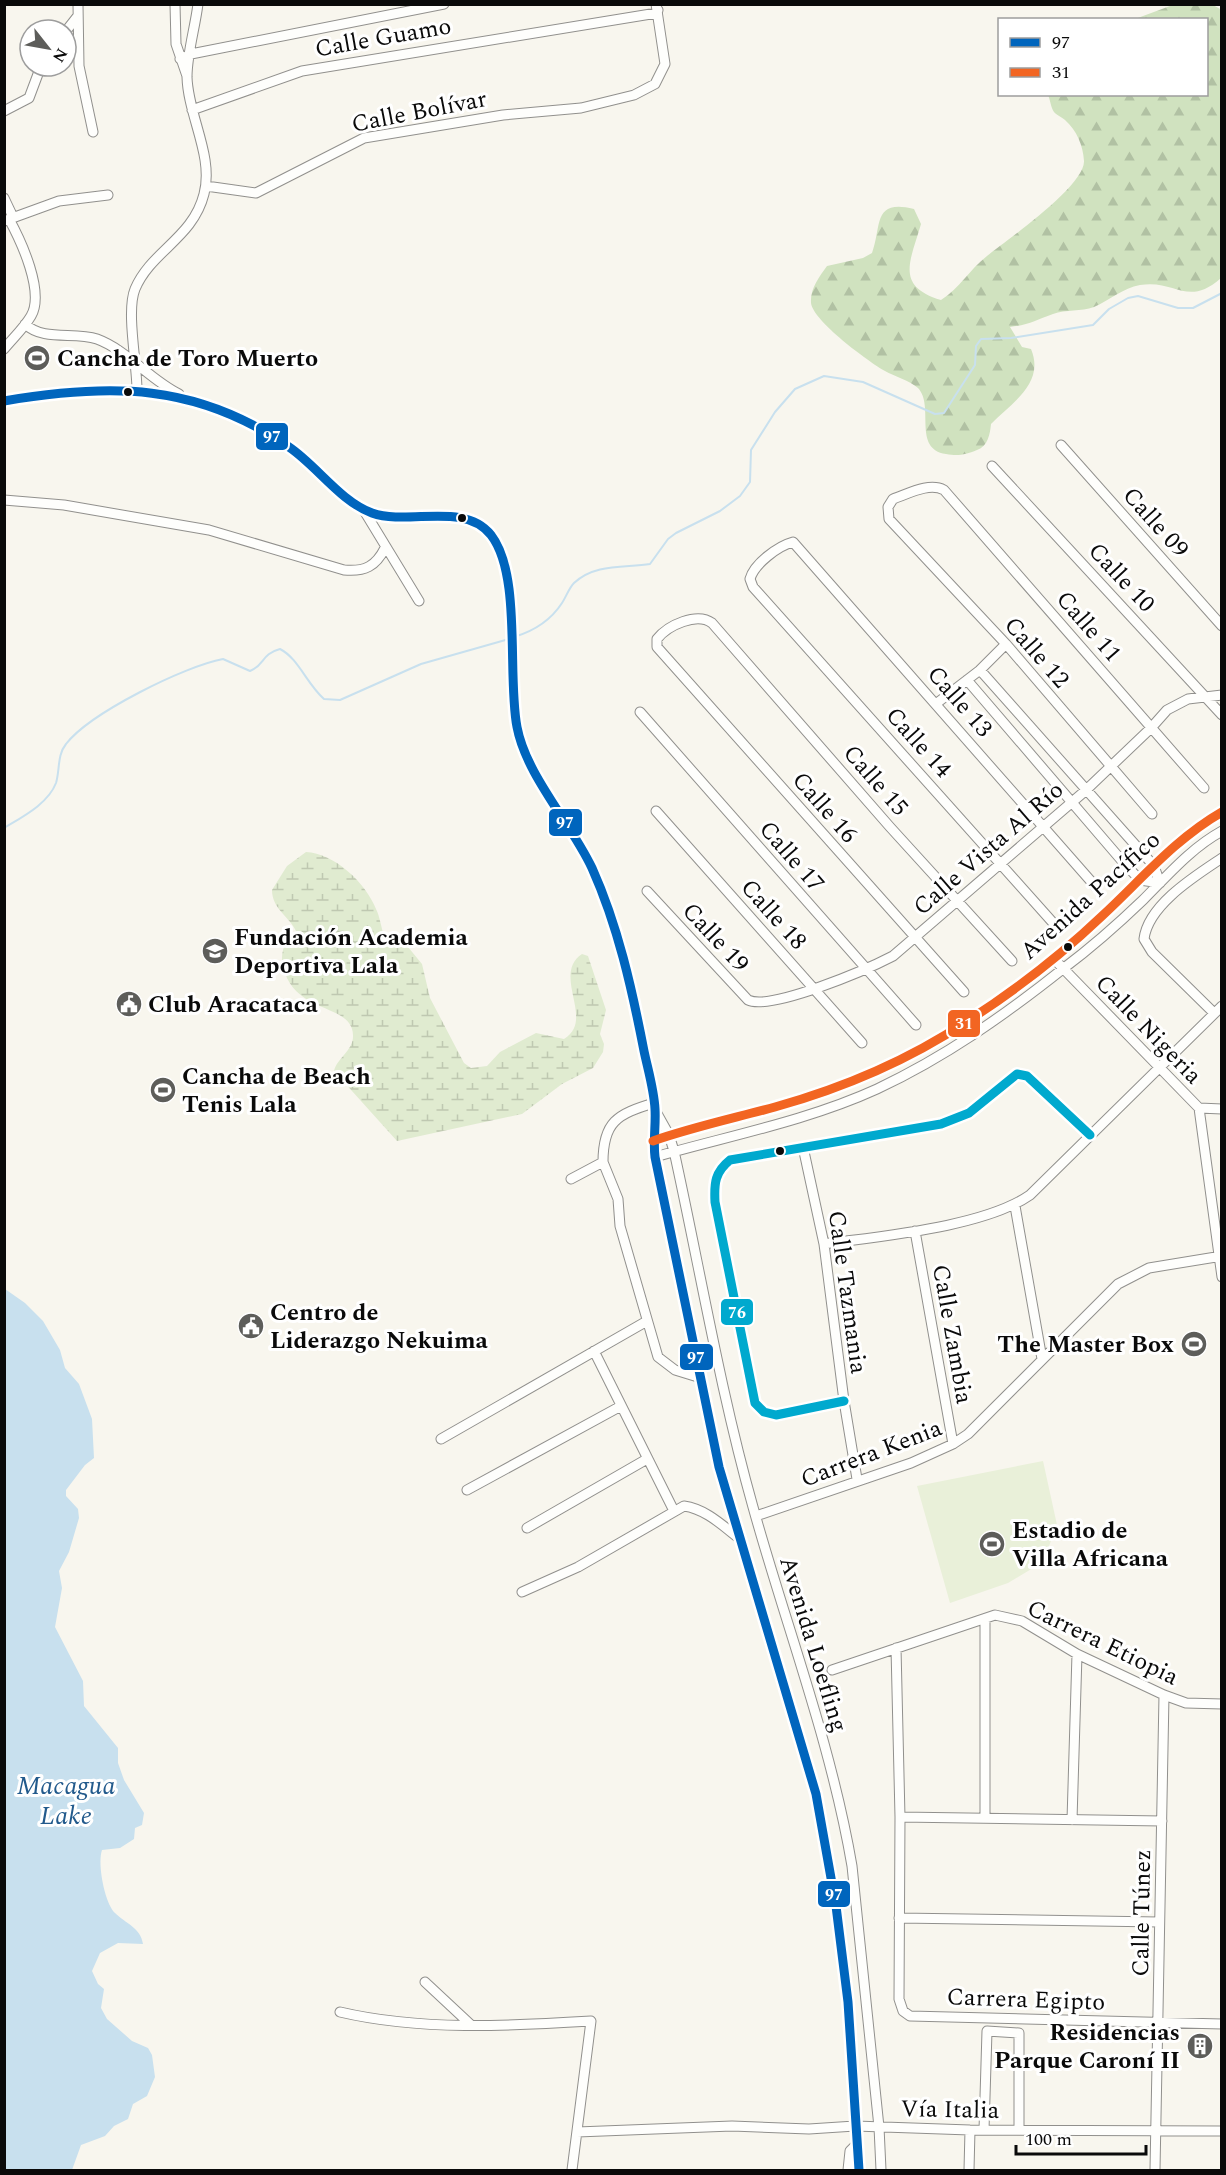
<svg xmlns="http://www.w3.org/2000/svg" width="1226" height="2175" viewBox="0 0 1226 2175" font-family="Spectral,serif">
<style>
.forest{fill:url(#forest-firs)}
.wetland{fill:url(#wetland-marsh)}
.pitch{fill:#e9f0d9}
.water{fill:#c8e0ee}
.lines{fill:none;stroke-linecap:round;stroke-linejoin:round}
.stream{stroke:#c8e0ee;stroke-width:2}
.minor-casing{stroke:#91908d;stroke-width:11}
.minor{stroke:#fefefc;stroke-width:9}
.bus-1-casing{stroke:#fff;stroke-width:14}
.bus-2-casing{stroke:#fff;stroke-width:14}
.bus-3-casing{stroke:#fff;stroke-width:14}
.bus-1{stroke:#0065bd;stroke-width:9}
.bus-2{stroke:#f26522;stroke-width:9}
.bus-3{stroke:#00a9ce;stroke-width:9}
.bus-dot{fill:#0a0a0a;stroke:#fff;stroke-width:2}
.labels{text-anchor:middle;stroke-width:6;stroke-linejoin:round;paint-order:stroke}
.street-label{font-size:24px;fill:#0a0a0a;stroke:#fff}
.poi-label{font-size:24px;font-weight:bold;fill:#0a0a0a;stroke:#fff;text-anchor:start}
.water-label{font-size:26px;font-style:italic;fill:#225a8c;stroke:#fff}
.line-badge{stroke:#fff;stroke-width:2}
.badge-label{font-size:16px;text-anchor:middle;font-weight:bold;fill:#fff}
</style>
<defs>
<pattern id="forest-firs" width="22" height="20" patternUnits="userSpaceOnUse" patternTransform="scale(1.5)"><rect width="22" height="20" fill="#d0e2bf"/><path d="M5 1l3.5 6h-7zM16 11l3.5 6h-7z" fill="#b1c1a3"/></pattern>
<pattern id="wetland-marsh" width="20" height="14" patternUnits="userSpaceOnUse" patternTransform="scale(1.5)"><rect width="20" height="14" fill="#e0ebd0"/><path d="M1 5h8M5 5V1M11 12h8M15 12V8" fill="none" stroke="#bfc8b1"/></pattern>
</defs>
<rect width="100%" height="100%" fill="#f8f6ee"/>
<!-- forest -->
<path class="forest" d="M1213,5L1222,10L1221,278C1187,308 1176,279 1140,285C1123,288 1110,300 1094,307C1081,312 1066,309 1053,314C1036,320 1029,325 1010,327L1022,347L1031,349C1045,383 1013,402 991,424C990,434 988,446 977,450C965,455 958,456 946,454C912,449 935,406 918,388C910,381 894,376 885,371C869,362 813,321 811,303C810,289 819,277 827,266L863,258L872,253C882,226 872,199 914,209L921,224C911,260 894,286 941,300C960,288 969,270 987,256C1007,240 1085,186 1084,161C1083,145 1077,131 1065,120C1062,117 1056,115 1054,112C1051,108 1050,99 1048,95L1206,94V20L1135,19L1170,6Z"/>
<!-- wetland -->
<path class="wetland" d="M306,852C334,853 366,883 376,909C380,917 381,927 384,936L408,947L422,964L430,998L464,1063L471,1068L487,1066L500,1052L536,1033L564,1039C596,1020 551,975 582,954L588,956L606,1010L600,1034L604,1044L603,1052L593,1068L562,1084L522,1114L397,1141L334,1071C337,1058 354,1050 353,1035C352,1004 299,1014 285,973C282,966 281,958 283,950C285,942 293,938 296,931C289,916 272,909 272,890L287,866Z"/>
<!-- pitch -->
<path class="pitch" d="M1043,1461L1057,1525L1043,1562L1008,1583L950,1603L917,1486Z"/>
<!-- water -->
<path class="water" d="M5,1289L25,1303L43,1321L60,1350L65,1368L79,1384L92,1419L94,1458L85,1465L66,1490V1496L78,1509L79,1518L69,1552L59,1571L62,1588L55,1627L83,1681L84,1706L118,1748V1763L124,1780L144,1813L142,1825L135,1828L134,1839L120,1848L102,1850C97,1864 105,1904 115,1913C125,1923 141,1928 143,1944L118,1943L100,1953L92,1971L98,1984L104,1989L101,2008L107,2019L132,2041L148,2048L152,2055L155,2077L147,2096L133,2104L128,2119L114,2126L105,2136L81,2145L72,2170H5Z"/>
<g class="lines">
<!-- stream -->
<path class="stream" d="M514,637C534,631 551,620 562,603C566,597 569,588 574,583C595,563 625,568 650,564L668,539L676,533L720,511L740,496L750,482L751,450L775,412L795,389L824,376L863,382L935,414L944,413L975,365L976,346L981,339L1011,338L1093,325L1109,309L1128,298L1138,296L1178,308H1193L1222,293
M4,828C22,817 48,804 56,783C60,770 57,755 66,744C90,713 185,666 223,659L250,671C265,665 261,654 280,649C298,658 307,684 324,699L340,700L421,664L509,639"/>
<defs>
<path id="minor" d="M78,4L79,66L93,132
M175,4L176,44L187,76
M66,31L77,17
M180,59L191,54L444,4
M192,110L302,71L657,13L658,10
M4,111L29,98L41,66
M206,186L256,193L364,138L503,115L581,108L634,95L655,84L665,64L656,4
M4,198L13,217
M4,221L59,201L108,195
M25,324C44,342 74,331 97,339C127,350 150,380 179,394
M4,349C13,338 24,328 31,316C45,292 21,241 9,219
M137,390C137,364 126,311 135,289C151,251 193,238 204,194C214,156 188,116 187,77C187,54 195,28 198,4
M4,401C110,383 197,383 289,447C317,466 340,501 372,513C409,526 464,501 491,535C522,575 507,676 517,727C526,775 571,823 592,868C618,926 632,989 644,1051C648,1070 654,1090 655,1109C656,1125 653,1141 655,1157L719,1467L816,1794L836,1906L848,2002L859,2170
M1061,445L1222,626
M992,466L1222,715
M4,500L64,505L209,530L344,570C365,572 376,566 385,548
M363,509L419,601
M967,680L1123,862L1140,880L1160,883L1154,866L980,670
M937,703L980,670L1006,644
M640,712L916,1025
M656,811L862,1043
M1152,814L1006,644L889,519L888,507L893,499C908,494 929,482 944,490L1204,788
M647,891L748,1000C771,1011 868,969 893,956L1085,791L1151,728L1167,710L1188,699L1222,695
M1055,925L753,587L750,579C754,564 778,546 793,542L1096,887
M1053,958L1199,1108L1222,1277
M964,992L657,647V639C668,625 697,612 712,623L890,827L1012,961
M1214,1013L1152,952L1144,939C1148,905 1195,876 1222,858
M1199,1108L1222,1109
M655,1110L669,1135L674,1151C700,1269 720,1390 753,1507C786,1626 831,1743 852,1866L879,2127L881,2170
M653,1141C693,1127 735,1118 775,1107C843,1088 907,1061 966,1022C1013,992 1061,955 1102,916C1141,880 1175,839 1222,812
M803,1147L824,1244L844,1401L857,1479
M655,1157C728,1136 807,1121 877,1089C945,1057 1005,1015 1064,968C1092,947 1118,924 1143,900C1168,875 1191,848 1222,831
M603,1162L618,1199L620,1226L658,1357L675,1370L701,1378
M571,1179L603,1162C603,1122 617,1114 654,1103
M1015,1206L1042,1359
M915,1231L953,1444
M824,1244C881,1236 984,1227 1030,1195L1222,1006
M594,1351L674,1511
M844,1401L776,1415L764,1412L755,1403L715,1202C714,1183 715,1172 730,1160L941,1124L969,1113L1017,1074L1027,1076L1090,1135
M441,1439L647,1321
M467,1490L621,1406
M756,1516L911,1463L953,1444L968,1434L1118,1284L1149,1268L1222,1256
M527,1528L647,1459
M522,1592L578,1567L684,1506C706,1509 723,1526 740,1539
M985,1619V1818
M896,1648L900,1817L899,1999L903,2011L910,2016L1222,2024
M832,1670L995,1615L1022,1621L1077,1654L1164,1695L1186,1703L1222,1704
M900,1817L1162,1821
M1072,1820L1077,1654
M899,1918L1159,1922
M425,1982L470,2024
M340,2012C421,2031 508,2026 591,2021L572,2170
M984,2130L987,2031L1019,2033V2130
M577,2132L732,2126L809,2129L855,2126L970,2130L1222,2131
M848,2170L850,2151L858,2143
M969,2170L970,2130
M1155,2170L1164,1695"/>
</defs>
<!-- minor casing -->
<use href="#minor" class="minor-casing"/>
<!-- minor -->
<use href="#minor" class="minor"/>
<defs>
<path id="bus-1" d="M4,401C110,383 197,383 289,447C317,466 340,501 372,513C409,526 464,501 491,535C522,575 507,676 517,727C526,775 571,823 592,868C618,926 632,989 644,1051C648,1070 654,1090 655,1109C656,1125 653,1141 655,1157L719,1467L816,1794L836,1906L848,2002L859,2170"/>
<path id="bus-2" d="M653,1141C693,1127 735,1118 775,1107C843,1088 907,1061 966,1022C1013,992 1061,955 1102,916C1141,880 1175,839 1222,812"/>
<path id="bus-3" d="M844,1401L776,1415L764,1412L755,1403L715,1202C714,1183 715,1172 730,1160L941,1124L969,1113L1017,1074L1027,1076L1090,1135"/>
</defs>
<!-- bus-1 casing -->
<use href="#bus-1" class="bus-1-casing"/>
<!-- bus-2 casing -->
<use href="#bus-2" class="bus-2-casing"/>
<!-- bus-3 casing -->
<use href="#bus-3" class="bus-3-casing"/>
<!-- bus-1 -->
<use href="#bus-1" class="bus-1"/>
<!-- bus-2 -->
<use href="#bus-2" class="bus-2"/>
<!-- bus-3 -->
<use href="#bus-3" class="bus-3"/>
</g>
<!-- icons -->
<defs>
<symbol id="stadium-disc" viewBox="-11 -11 22 22"><circle r="9.5" fill="#5d5d5a" stroke="#fff"/><path d="M0-5a6.5 5 0 1 0 0 10a6.5 5 0 1 0 0-10ZM-3.5-1.8h7v3.6h-7Z" fill="#fff"/></symbol>
<symbol id="university-disc" viewBox="-11 -11 22 22"><circle r="9.5" fill="#5d5d5a" stroke="#fff"/><path d="M0-5L7-2L0 1L-7-2ZM-4 1L0 2.5L4 1V4Q0 6-4 4Z" fill="#fff"/></symbol>
<symbol id="civic-disc" viewBox="-11 -11 22 22"><circle r="9.5" fill="#5d5d5a" stroke="#fff"/><path d="M-.6-6.5H3V-4.5H.6V-3L4-1V1h2V6H-6V1h2V-1L-.6-3ZM-1.2 2.5V6h2.4V2.5Z" fill="#fff"/></symbol>
<symbol id="building-disc" viewBox="-11 -11 22 22"><circle r="9.5" fill="#5d5d5a" stroke="#fff"/><path d="M-4-6H4V6H1V3H-1V6H-4ZM-2.5-4.3h1.7v1.8h-1.7ZM.8-4.3h1.7v1.8H.8ZM-2.5-1h1.7V.8h-1.7ZM.8-1h1.7V.8H.8Z" fill="#fff"/></symbol>
</defs>
<g fill-rule="evenodd">
<use href="#stadium-disc" x="22" y="343" width="30" height="30"/>
<use href="#university-disc" x="200" y="936" width="30" height="30"/>
<use href="#civic-disc" x="114" y="989" width="30" height="30"/>
<use href="#stadium-disc" x="148" y="1075" width="30" height="30"/>
<use href="#civic-disc" x="236" y="1311" width="30" height="30"/>
<use href="#stadium-disc" x="1179" y="1329" width="30" height="30"/>
<use href="#stadium-disc" x="977" y="1529" width="30" height="30"/>
<use href="#building-disc" x="1185" y="2031" width="30" height="30"/>
</g>
<!-- markers -->
<g class="bus-dot">
<circle cx="128" cy="392" r="5"/>
<circle cx="462" cy="518" r="5"/>
<circle cx="1068" cy="947" r="5"/>
<circle cx="780" cy="1151" r="5"/>
</g>
<g class="labels">
<!-- street labels -->
<g class="street-label">
<text transform="translate(383 37) rotate(-10)" y="8">Calle Guamo</text>
<text transform="translate(419 111) rotate(-11)" y="8">Calle Bolívar</text>
<text transform="translate(1156 522) rotate(48)" y="8">Calle 09</text>
<text transform="translate(1122 577) rotate(47)" y="8">Calle 10</text>
<text transform="translate(1089 626) rotate(49)" y="8">Calle 11</text>
<text transform="translate(1037 652) rotate(49)" y="8">Calle 12</text>
<text transform="translate(960 701) rotate(49)" y="8">Calle 13</text>
<text transform="translate(919 742) rotate(48)" y="8">Calle 14</text>
<text transform="translate(876 780) rotate(49)" y="8">Calle 15</text>
<text transform="translate(825 807) rotate(49)" y="8">Calle 16</text>
<text transform="translate(988 848) rotate(-41)" y="8">Calle Vista Al Río</text>
<text transform="translate(792 856) rotate(49)" y="8">Calle 17</text>
<text transform="translate(1090 895) rotate(-42)" y="8">Avenida Pacífico</text>
<text transform="translate(774 914) rotate(48)" y="8">Calle 18</text>
<text transform="translate(716 937) rotate(47)" y="8">Calle 19</text>
<text transform="translate(1149 1029) rotate(46)" y="8">Calle Nigeria</text>
<text transform="translate(848 1292) rotate(82)" y="8">Calle Tazmania</text>
<text transform="translate(953 1334) rotate(80)" y="8">Calle Zambia</text>
<text transform="translate(871 1453) rotate(-21)" y="8">Carrera Kenia</text>
<text transform="translate(1103 1642) rotate(26)" y="8">Carrera Etiopia</text>
<text transform="translate(814 1644) rotate(73)" y="8">Avenida Loefling</text>
<text transform="translate(1141 1913) rotate(-89)" y="8">Calle Túnez</text>
<text transform="translate(1026 1999) rotate(2)" y="8">Carrera Egipto</text>
<text transform="translate(950 2109) rotate(1)" y="8">Vía Italia</text>
</g>
<!-- poi labels -->
<g class="poi-label">
<text x="57" y="366">Cancha de Toro Muerto</text>
<text x="234" y="945">Fundación Academia<tspan x="234" dy="28">Deportiva Lala</tspan></text>
<text x="148" y="1012">Club Aracataca</text>
<text x="182" y="1084">Cancha de Beach<tspan x="182" dy="28">Tenis Lala</tspan></text>
<text x="270" y="1320">Centro de<tspan x="270" dy="28">Liderazgo Nekuima</tspan></text>
<text x="1174" y="1352" text-anchor="end">The Master Box</text>
<text x="1012" y="1538">Estadio de<tspan x="1012" dy="28">Villa Africana</tspan></text>
<text x="1180" y="2040" text-anchor="end">Residencias<tspan x="1180" dy="28">Parque Caroní II</tspan></text>
</g>
<!-- water labels -->
<g class="water-label">
<text x="66" y="1794">Macagua<tspan x="66" dy="30">Lake</tspan></text>
</g>
</g>
<g class="line-badge">
<rect x="255" y="422" width="34" height="29" rx="6" fill="#0065bd"/>
<rect x="548" y="808" width="35" height="29" rx="6" fill="#0065bd"/>
<rect x="947" y="1009" width="34" height="29" rx="6" fill="#f26522"/>
<rect x="720" y="1298" width="34" height="28" rx="6" fill="#00a9ce"/>
<rect x="679" y="1343" width="35" height="28" rx="6" fill="#0065bd"/>
<rect x="817" y="1880" width="34" height="28" rx="6" fill="#0065bd"/>
</g>
<g class="badge-label">
<text x="272" y="442">97</text>
<text x="565" y="828">97</text>
<text x="964" y="1029">31</text>
<text x="737" y="1318">76</text>
<text x="696" y="1363">97</text>
<text x="834" y="1900">97</text>
</g>
<!-- border -->
<rect width="1226" height="2175" fill="none" stroke="#0a0a0a" stroke-width="12"/>
<!-- legend -->
<rect x="998" y="18" width="210" height="78" fill="#ffffff" stroke="#9d9d9d" stroke-width="1.5"/>
<rect x="1010" y="38" width="30" height="9" fill="#0065bd" stroke="#9d9d9d" stroke-width="1.5"/>
<text x="1052" y="48" font-size="18" fill="#0a0a0a">97</text>
<rect x="1010" y="68" width="30" height="9" fill="#f26522" stroke="#9d9d9d" stroke-width="1.5"/>
<text x="1052" y="78" font-size="18" fill="#0a0a0a">31</text>
<!-- north arrow -->
<g transform="translate(48 48) rotate(121)"><circle r="28" fill="#ffffff" stroke="#9d9d9d" stroke-width="1.5"/>
<path d="M0-4.5L10 22L0 15L-10 22Z" fill="#5d5d5a"/>
<text y="-9" font-size="16" font-weight="bold" text-anchor="middle" fill="#0a0a0a">N</text>
</g>
<!-- scale -->
<path d="M1016 2145v9h130v-9" fill="none" stroke="#0a0a0a" stroke-width="3"/>
<text x="1025" y="2145" font-size="18" fill="#0a0a0a" stroke="#ffffff" stroke-width="4.5" paint-order="stroke">100 m</text>
</svg>
